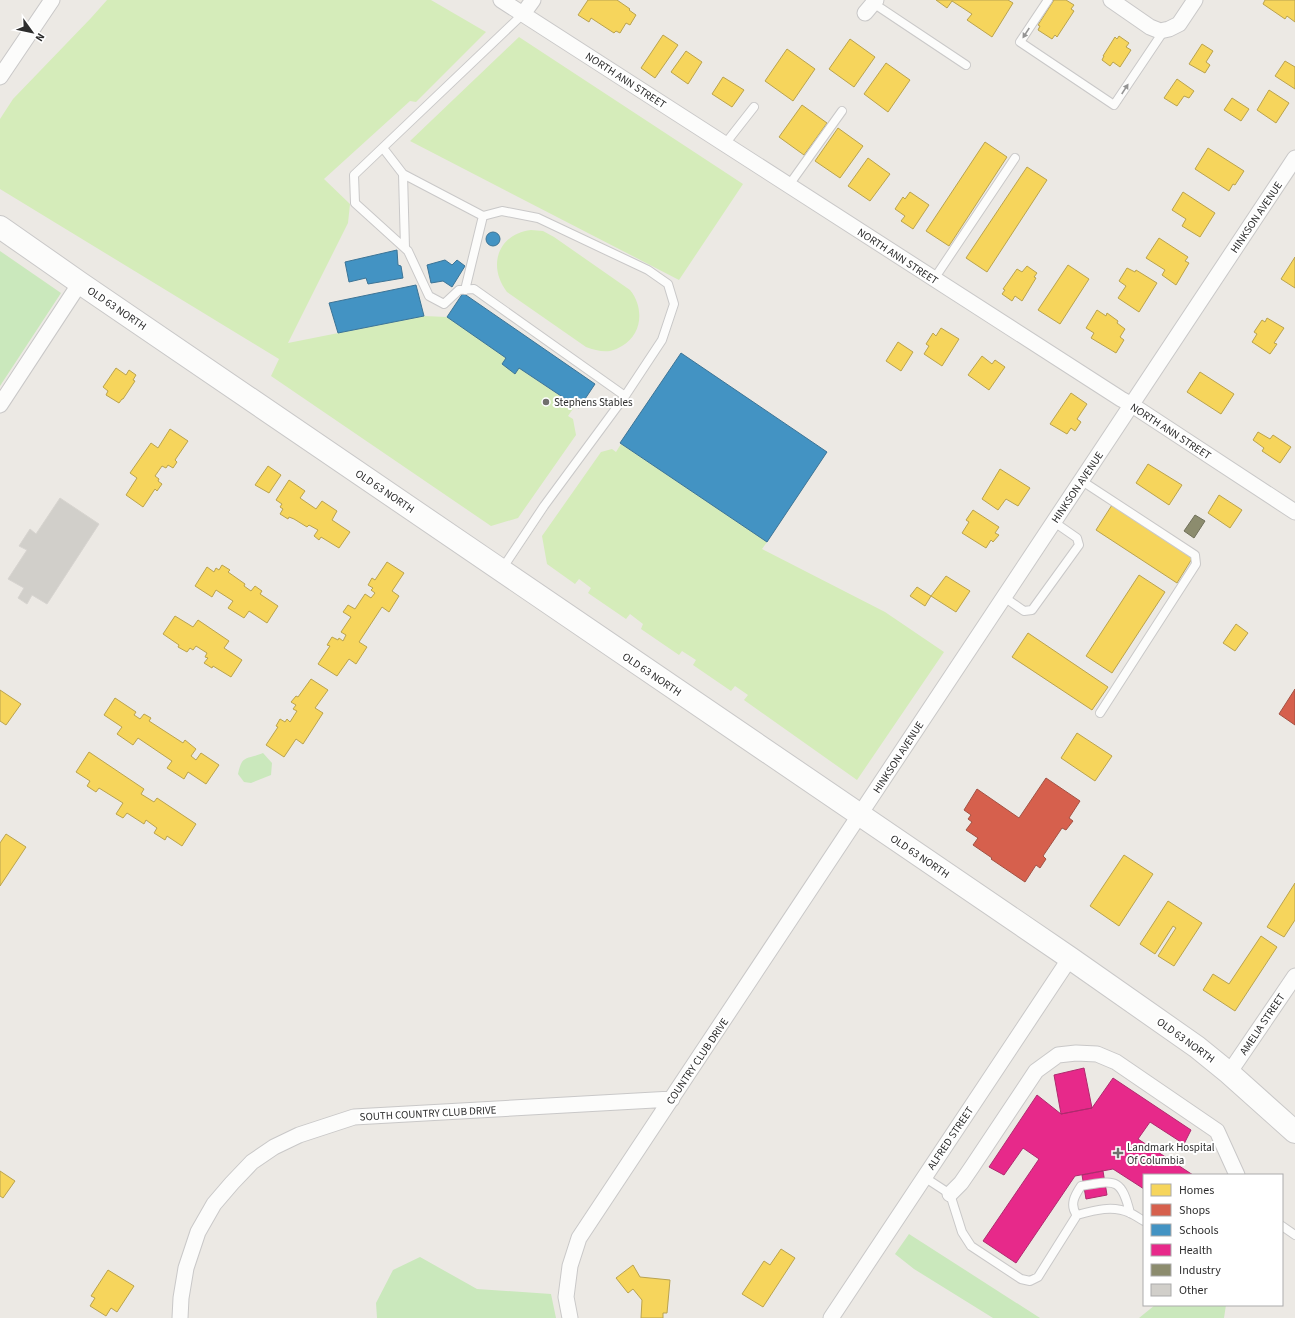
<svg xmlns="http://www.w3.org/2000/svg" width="1295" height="1318" viewBox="0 0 1295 1318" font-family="'Source Sans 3',sans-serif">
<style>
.green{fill:#cae8bc}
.pitch{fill:#d5ecba}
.homes{fill:#f6d55c;stroke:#baa34e}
.shops{fill:#d6604d;stroke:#a35143}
.schools{fill:#4393c3;stroke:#3c7496}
.health{fill:#e7298a;stroke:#af2a6e}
.industry{fill:#8c8c6e;stroke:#70705a}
.building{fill:#d1cfca;stroke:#d7d4d0}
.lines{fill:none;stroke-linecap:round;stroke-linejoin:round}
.service-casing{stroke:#c9c8c8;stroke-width:10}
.minor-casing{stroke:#c9c8c8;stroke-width:17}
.secondary-casing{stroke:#c9c8c8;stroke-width:24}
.service{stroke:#fcfcfb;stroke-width:8}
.minor{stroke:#fcfcfb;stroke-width:15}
.secondary{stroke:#fcfcfb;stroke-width:22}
.oneway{fill:#949494}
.poi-dot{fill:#706f6d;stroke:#fff;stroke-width:1.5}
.labels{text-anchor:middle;stroke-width:4;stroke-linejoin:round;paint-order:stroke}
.street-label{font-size:11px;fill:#2d2d2d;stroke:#fff}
.poi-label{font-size:11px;fill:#2d2d2d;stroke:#fff;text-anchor:start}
</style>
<rect width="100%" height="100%" fill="#ece9e4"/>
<!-- green -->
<path class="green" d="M0,251L61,293L0,386Z
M263,753L272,763L271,775L251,783L244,782L238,774C242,754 247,760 263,753Z
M909,1234L1040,1318H993L914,1269L895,1254Z
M420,1257L477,1289L551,1294L556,1318H377L376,1303L393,1270Z
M1155,1305H1226L1224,1318H1139Z"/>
<!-- pitch -->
<path class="pitch" d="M107,0H431L486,32L416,102L410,101L324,179L350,204L348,223L288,343L424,316L447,317L506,358L502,364L515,373L519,368L575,406L568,416L573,419L576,435L518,518L491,526L271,376L279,359L0,189V119L13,99L91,18Z
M519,37L743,184L679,280L410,141Z
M531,230L543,231L554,237L630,290C644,307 643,334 622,346C618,348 615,350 610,351C602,352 594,350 586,347L507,292C487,266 498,234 531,230Z
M621,444L767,542L762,549L885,612L944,652L857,780L744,700L748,695L735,686L731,691L693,665L696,660L682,651L679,655L641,629L643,624L630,614L626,619L588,593L591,588L579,579L575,584L547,564L542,536L601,452L612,449L616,452Z"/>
<!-- homes -->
<path class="homes" d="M588,0H617L630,9L629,10L636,15L630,25L626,23L620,33L616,31L614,33L591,18L589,22L578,15Z
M936,0H1008L1013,3L992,37L967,20L972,14L952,1L947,8Z
M1054,0H1066L1074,5L1071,9L1074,11L1057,37L1055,35L1052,39L1038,30L1040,26L1038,25Z
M1265,0H1295V22L1287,16L1285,19L1263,4Z
M663,35L678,45L655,78L641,68Z
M1119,36L1129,43L1126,47L1131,50L1120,67L1113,62L1110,66L1102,60L1104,56H1103L1115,37L1117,39Z
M850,39L875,57L854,87L829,69Z
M1202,44L1213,51L1206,62L1210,65L1205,73L1189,64Z
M787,49L815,69L793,101L765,81Z
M686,51L702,62L688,84L671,72Z
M1285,61L1295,67V89L1275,76Z
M886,63L910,80L888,112L864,94Z
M723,77L744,90L732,107L712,94Z
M1177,79L1194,91L1189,98L1184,96L1177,106L1164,98Z
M1269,90L1289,103L1276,123L1257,110Z
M1232,98L1249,109L1241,121L1224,110Z
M802,105L827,123L804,155L779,137Z
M838,128L863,146L840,178L815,161Z
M985,142L1007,157L949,246L926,231Z
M1208,148L1244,171L1235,185L1233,184L1229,191L1195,169Z
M868,158L890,174L870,201L848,186Z
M1027,167L1047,180L987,272L966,258Z
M910,192L929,205L913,229L901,221L905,216L895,209L903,197L905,199Z
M1183,192L1215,213L1200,237L1182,226L1186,219L1172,210Z
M1159,238L1188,257L1185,261L1189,263L1176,285L1162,275L1165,270L1146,258Z
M1295,257V288L1281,279Z
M1068,265L1089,279L1060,324L1038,310Z
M1027,266L1037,273L1034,277L1036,278L1022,301L1015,296L1012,301L1002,294L1005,290L1003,289L1017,269L1022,272Z
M1127,268L1135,272L1136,270L1157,283L1139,312L1118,298L1126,286L1119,281Z
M1097,310L1106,316L1107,313L1118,321L1117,323L1125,329L1120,337L1124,340L1116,353L1091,338L1094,333L1086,328Z
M1267,318L1284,328L1274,343L1277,344L1270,354L1252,342L1257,334L1254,332L1262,320L1265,322Z
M941,328L959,339L942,366L924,354L929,346L926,344L933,333L936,336Z
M898,342L913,352L901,371L886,361Z
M982,356L992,364L995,360L1005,367L989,390L968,375Z
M116,368L126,375L129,370L136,375L133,380L135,381L123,399H122L119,403L106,395L108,391L103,387Z
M1200,372L1234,394L1221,414L1187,392Z
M1071,393L1087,404L1077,419L1081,422L1075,431L1071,428L1067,434L1050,424Z
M170,429L188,441L175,460L177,462L173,468L168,465L166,468L162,466L155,476L159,479L158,481L162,484L157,491L155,489L143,507L126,495L137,478L130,473L151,443L158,448Z
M1258,432L1270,439L1273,435L1291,447L1280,463L1262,451L1264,448L1253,440Z
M1148,464L1182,485L1169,505L1136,483Z
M268,466L281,475L269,493L255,485Z
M1000,469L1030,488L1018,506L1006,499L998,510L982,499Z
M289,480L305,491L300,498L316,509L322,501L337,511L332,520L350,532L339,548L321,537L319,540L314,536L318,530L309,525L307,527L294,519L289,517L288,519L280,514L283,509L280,507L282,504L276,500Z
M1219,495L1242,510L1230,528L1208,513Z
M1112,505L1193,557L1177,583L1096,530Z
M973,510L999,527L995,533L999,535L993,542L991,540L986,548L962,533L969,522L966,520Z
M387,562L404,573L392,591L399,596L389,612L382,607L359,642L367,647L356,664L349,659L337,676L318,664L330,646L327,645L332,637L338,640L339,638L343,641L346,635L341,632L351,617L343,612L348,605L355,609L365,594L371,598L375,593L371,590L373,588L368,585L372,578L375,580Z
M222,565L230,570L228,572L245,584L244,586L251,591L255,586L262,591L260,594L278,606L267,623L249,611L244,618L228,608L233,601L216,590L212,597L195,586L207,567L214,572L216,568L219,570Z
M1139,575L1165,592L1112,673L1086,656Z
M946,576L970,591L956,612L931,596Z
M917,587L931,596L925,606L910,596Z
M175,616L193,627L198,620L229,641L224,648L242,660L231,677L213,666L212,668L204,663L208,658L205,657L207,653L196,646L193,650L190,648L187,652L178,647L179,645L163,634Z
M1236,624L1248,633L1235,651L1223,643Z
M1028,633L1108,687L1092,710L1012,657Z
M311,679L328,690L315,708L323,713L303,744L296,739L284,757L266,745L278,727L276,726L280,719L285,722L287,719L290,722L297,711L293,709L296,705L291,702L296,696L298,697Z
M0,690L21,704L6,725L0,721Z
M115,698L136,712L134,715L140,719L144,714L151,718L149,721L183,743L185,740L196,749L191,756L196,760L201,753L219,765L206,784L188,772L184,779L167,768L172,761L138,738L133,745L117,734L122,727L104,715Z
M1077,733L1112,756L1095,781L1061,758Z
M89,752L144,789L141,794L154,802L157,798L196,824L182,846L167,836L165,840L154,833L157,828L146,820L144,824L127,813L123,818L116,814L123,803L99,788L96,792L87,786L90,781L76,772Z
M6,834L26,847L0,886V843Z
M1124,855L1153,874L1119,926L1090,906Z
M1295,883V920L1284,937L1267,927Z
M1168,901L1202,923L1174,966L1158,956L1176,928L1173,926L1155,954L1140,944Z
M1261,936L1277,947L1235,1011L1203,990L1213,974L1229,984Z
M0,1171L15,1181L3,1198L0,1196Z
M781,1249L795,1258L763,1307L742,1294L764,1261L770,1265Z
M633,1265L640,1277L670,1280L667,1313H663V1318H641L642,1300L633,1289L628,1293L616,1278Z
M108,1270L134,1286L117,1312L111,1308L106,1316L90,1306L95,1298L91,1296Z"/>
<!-- shops -->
<path class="shops" d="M1295,689V725L1279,714Z
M1046,778L1080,801L1069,818L1073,821L1066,830L1062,828L1043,856L1046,859L1040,868L1036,865L1025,882L991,859L992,858L973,845L978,838L966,830L972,822L968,819L971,815L964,810L977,789L1019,818Z"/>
<!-- schools -->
<path class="schools" d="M486 239a7 7 0 1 1 14 0a7 7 0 1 1-14 0Z
M397,250L398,265L401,266L403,278L368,284L366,278L349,282L345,262Z
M445,260L452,265L457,260L465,266L452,287L443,281L431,283L427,265Z
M416,285L424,316L338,333L329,303Z
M463,293L595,384L579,408L519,368L515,374L502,364L506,358L447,317Z
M681,353L827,452L767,542L620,443Z"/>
<!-- health -->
<path class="health" d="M1084,1068L1092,1108L1061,1114L1054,1075Z
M1113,1078L1191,1130L1184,1144L1150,1122L1138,1139L1193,1175H1144V1189L1113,1169L1075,1176L1016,1263L983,1241L1039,1159L1023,1148L1004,1175L989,1167L1037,1095L1061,1114L1092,1108Z
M1103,1171L1107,1195L1086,1199L1082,1175Z"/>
<!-- industry -->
<path class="industry" d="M1195,515L1205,521L1194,538L1184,531Z"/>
<!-- building -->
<path class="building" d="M60,498L99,524L47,604L32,595L27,604L18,598L24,588L8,579L27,550L19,546L30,529L36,534Z"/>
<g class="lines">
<defs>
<path id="service" d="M1048,0L1020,42L1114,105L1165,29
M873,3L966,65
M725,144L754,107
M383,148L403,174L405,248
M403,174L483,216L465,290
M789,185L842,111
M483,216L502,211L538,218L648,270L668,284L674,304L662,340L625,396
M934,279L1015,158
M1082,481L1195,555L1196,564L1100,713
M502,569L544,506L625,396L474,289L459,290L444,304L429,296L408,251L355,203L354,175L523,14
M1004,597L1024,611L1032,610L1079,545L1077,538L1054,522
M924,1177L950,1194L962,1232L971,1246L1021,1279L1030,1281L1038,1277L1077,1215C1095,1210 1113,1205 1130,1213C1135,1215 1140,1219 1144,1221
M1077,1215C1069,1205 1075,1195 1081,1186C1114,1181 1121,1176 1130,1213
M1282,1226L1295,1235"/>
<path id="minor" d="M501,0L1121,399L1132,405L1295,512
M1111,0L1150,27L1160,31L1169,29L1179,24L1195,0
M865,13L876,0
M523,14L533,0
M0,77L52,0
M0,405L80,283
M1229,1073L1295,976
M950,1194L961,1183L972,1167L1036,1071L1058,1055L1076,1053L1097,1054L1116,1062L1217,1131L1237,1175
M180,1318L181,1298L186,1268L198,1232L214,1204L232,1183L252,1162L274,1147L299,1135L354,1117L672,1099
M570,1318L566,1297L570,1266L579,1238L1295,158
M831,1318L1070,958"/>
<path id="secondary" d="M0,227L80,283L1070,958L1197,1047L1229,1073L1295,1132"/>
</defs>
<!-- service casing -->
<use href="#service" class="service-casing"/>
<!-- minor casing -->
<use href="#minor" class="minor-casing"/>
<!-- secondary casing -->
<use href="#secondary" class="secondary-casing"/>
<!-- service -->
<use href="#service" class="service"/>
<!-- minor -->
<use href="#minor" class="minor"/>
<!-- secondary -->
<use href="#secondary" class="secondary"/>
</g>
<!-- one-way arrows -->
<defs><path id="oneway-solid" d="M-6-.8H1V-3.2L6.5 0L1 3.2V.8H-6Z"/></defs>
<g class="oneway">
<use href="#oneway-solid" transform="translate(1026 33) rotate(123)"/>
<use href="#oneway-solid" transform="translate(1125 89) rotate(-57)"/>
</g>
<!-- markers -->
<g class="poi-dot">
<circle cx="546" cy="402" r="4"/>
<path d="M1116 1147h4v4h4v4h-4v4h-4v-4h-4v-4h4z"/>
</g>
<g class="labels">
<!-- street labels -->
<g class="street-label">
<text transform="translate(626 80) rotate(33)" y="4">NORTH ANN STREET</text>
<text transform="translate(1256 217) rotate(-56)" y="4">HINKSON AVENUE</text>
<text transform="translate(898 256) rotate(33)" y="4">NORTH ANN STREET</text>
<text transform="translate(117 308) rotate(34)" y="4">OLD 63 NORTH</text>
<text transform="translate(1171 431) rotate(33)" y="4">NORTH ANN STREET</text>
<text transform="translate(1077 487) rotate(-56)" y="4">HINKSON AVENUE</text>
<text transform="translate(385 491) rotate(34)" y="4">OLD 63 NORTH</text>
<text transform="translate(652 674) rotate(34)" y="4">OLD 63 NORTH</text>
<text transform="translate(898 757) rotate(-57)" y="4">HINKSON AVENUE</text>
<text transform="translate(920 856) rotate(34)" y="4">OLD 63 NORTH</text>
<text transform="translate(1262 1024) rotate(-56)" y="4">AMELIA STREET</text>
<text transform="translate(1186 1040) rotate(36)" y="4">OLD 63 NORTH</text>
<text transform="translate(697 1061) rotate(-56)" y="4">COUNTRY CLUB DRIVE</text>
<text transform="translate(428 1113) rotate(-3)" y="4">SOUTH COUNTRY CLUB DRIVE</text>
<text transform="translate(950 1138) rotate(-56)" y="4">ALFRED STREET</text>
</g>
<!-- poi labels -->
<g class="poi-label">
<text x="554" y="406">Stephens Stables</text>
<text x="1127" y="1151">Landmark Hospital<tspan x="1127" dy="13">Of Columbia</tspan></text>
</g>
</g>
<!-- legend -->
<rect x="1143" y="1174" width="140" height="132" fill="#ffffff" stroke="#ababab"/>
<rect x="1151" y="1184" width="20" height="12" fill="#f6d55c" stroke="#ababab"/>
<text x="1179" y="1194" font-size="12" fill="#2d2d2d">Homes</text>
<rect x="1151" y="1204" width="20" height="12" fill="#d6604d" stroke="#ababab"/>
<text x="1179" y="1214" font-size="12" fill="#2d2d2d">Shops</text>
<rect x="1151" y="1224" width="20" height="12" fill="#4393c3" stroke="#ababab"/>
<text x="1179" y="1234" font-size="12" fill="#2d2d2d">Schools</text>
<rect x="1151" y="1244" width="20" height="12" fill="#e7298a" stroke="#ababab"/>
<text x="1179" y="1254" font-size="12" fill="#2d2d2d">Health</text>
<rect x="1151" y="1264" width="20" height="12" fill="#8c8c6e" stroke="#ababab"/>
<text x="1179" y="1274" font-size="12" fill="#2d2d2d">Industry</text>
<rect x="1151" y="1284" width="20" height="12" fill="#d1cfca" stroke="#ababab"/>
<text x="1179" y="1294" font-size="12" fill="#2d2d2d">Other</text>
<!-- north arrow -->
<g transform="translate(32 32) rotate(123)" stroke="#ffffff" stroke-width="3" paint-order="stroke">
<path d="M0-3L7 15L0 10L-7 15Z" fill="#2d2d2d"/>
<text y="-6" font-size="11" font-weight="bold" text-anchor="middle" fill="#2d2d2d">N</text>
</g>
</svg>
